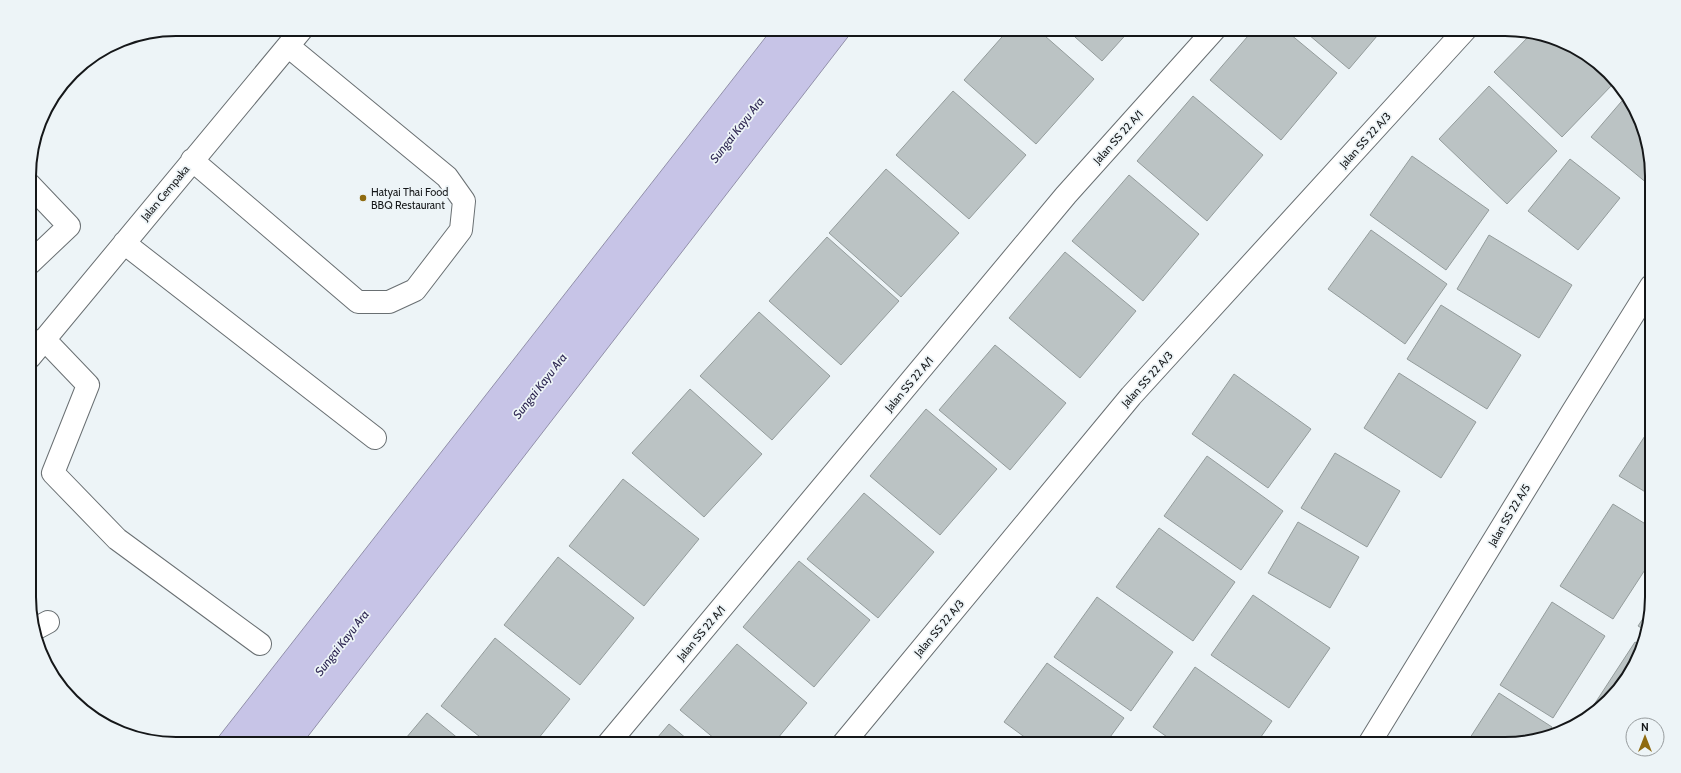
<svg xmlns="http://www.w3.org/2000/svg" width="1681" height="773" viewBox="0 0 1681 773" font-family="Cabin,sans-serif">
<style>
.water{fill:#c7c4e7;stroke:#9290a9}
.building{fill:#bbc3c4;stroke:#949c9c}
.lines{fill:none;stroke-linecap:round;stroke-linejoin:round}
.minor-casing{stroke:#696f72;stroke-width:24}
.minor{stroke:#fff;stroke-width:22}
.poi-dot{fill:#8f6b10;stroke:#edf4f7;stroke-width:1.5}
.labels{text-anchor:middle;stroke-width:3.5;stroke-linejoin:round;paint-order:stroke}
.street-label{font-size:11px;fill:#151719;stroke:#edf4f7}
.poi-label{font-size:11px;fill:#151719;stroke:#edf4f7;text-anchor:start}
.water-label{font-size:12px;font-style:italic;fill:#2c2450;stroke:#edf4f7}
.rim{fill:none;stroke:#151719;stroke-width:2}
</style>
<rect width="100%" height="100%" fill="#edf4f7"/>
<!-- water -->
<path class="water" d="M772,29H854L302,744H213Z"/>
<!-- building -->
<path class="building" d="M1009,29H1037L1094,79L1036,144L964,80Z
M1066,29H1131L1102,61Z
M1254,29H1284L1337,73L1281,140L1210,80Z
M1302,29H1383L1349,69Z
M1531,34L1561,40L1577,49L1613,84L1562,137L1494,72Z
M1489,86L1557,151L1507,204L1439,139Z
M953,91L1026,155L969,219L896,155Z
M1627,95L1641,120L1651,157V181L1648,184L1591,137Z
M1193,96L1263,155L1207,221L1137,161Z
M1412,156L1489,210L1446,270L1370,215Z
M1570,159L1620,198L1578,250L1528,211Z
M886,169L959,233L901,297L829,233Z
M1129,175L1199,234L1143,301L1072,241Z
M1371,230L1447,284L1405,344L1328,289Z
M1489,235L1572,285L1539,338L1457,289Z
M827,237L899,301L841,365L769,301Z
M1065,252L1136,311L1080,378L1009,318Z
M1441,305L1521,355L1487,409L1407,359Z
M759,312L830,376L772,440L700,376Z
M995,345L1066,403L1010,470L939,410Z
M1399,373L1476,422L1441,478L1364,428Z
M1234,374L1311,429L1268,488L1192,434Z
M690,389L762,454L704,517L632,453Z
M926,409L997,469L940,535L870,476Z
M1652,425V496L1619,476Z
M1335,453L1400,491L1367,547L1301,508Z
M1207,456L1283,511L1241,570L1164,516Z
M623,479L699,539L644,606L569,546Z
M864,493L934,552L878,618L807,559Z
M1613,504L1652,528V559L1613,619L1560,586Z
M1298,522L1359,557L1330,608L1268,573Z
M1159,528L1235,582L1193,641L1116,587Z
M558,557L634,618L580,685L504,625Z
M799,561L870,620L814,687L743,627Z
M1253,595L1330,648L1289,708L1211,655Z
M1097,597L1173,652L1131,711L1054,657Z
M1552,602L1605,636L1553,718L1500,685Z
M1650,608L1645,630L1638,626Z
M495,638L570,699L534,744H489L441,706Z
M1635,642L1642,646L1641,653L1616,694L1584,720Z
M737,644L807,703L773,744H721L680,710Z
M1047,663L1124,718L1105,744H1034L1004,722Z
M1195,667L1272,721L1256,744H1177L1153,727Z
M1499,693L1552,727L1545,738L1514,744H1466Z
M427,713L465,744H401Z
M669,724L693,744H652Z"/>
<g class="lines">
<defs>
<path id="minor" d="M192,160L358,302H389L415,290L461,230L464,201L447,177L288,46
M29,184L69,226L30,263
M124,243L375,438
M44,339L88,385L53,473L117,539L260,644
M30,357L302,29
M35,629L48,622
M608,744L1066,195L1215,29
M843,744L1131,396L1466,29
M1369,744L1573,411L1651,286"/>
</defs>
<!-- minor casing -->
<use href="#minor" class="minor-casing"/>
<!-- minor -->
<use href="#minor" class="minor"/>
</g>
<!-- markers -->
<circle class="poi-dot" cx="363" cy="198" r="4"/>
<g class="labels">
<!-- street labels -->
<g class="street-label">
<text transform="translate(1118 137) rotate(-48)" y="4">Jalan SS 22 A/1</text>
<text transform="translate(1365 140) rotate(-48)" y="4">Jalan SS 22 A/3</text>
<text transform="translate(165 193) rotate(-50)" y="4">Jalan Cempaka</text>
<text transform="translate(1147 379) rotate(-48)" y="4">Jalan SS 22 A/3</text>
<text transform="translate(909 384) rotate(-50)" y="4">Jalan SS 22 A/1</text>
<text transform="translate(1509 515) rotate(-59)" y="4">Jalan SS 22 A/5</text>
<text transform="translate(939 628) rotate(-50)" y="4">Jalan SS 22 A/3</text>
<text transform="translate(701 633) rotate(-50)" y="4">Jalan SS 22 A/1</text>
</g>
<!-- poi labels -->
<g class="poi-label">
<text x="371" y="196">Hatyai Thai Food<tspan x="371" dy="13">BBQ Restaurant</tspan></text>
</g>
<!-- water labels -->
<g class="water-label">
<text transform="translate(737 130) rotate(-52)" y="4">Sungai Kayu Ara</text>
<text transform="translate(540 386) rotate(-52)" y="4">Sungai Kayu Ara</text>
<text transform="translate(342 643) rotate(-52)" y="4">Sungai Kayu Ara</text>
</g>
</g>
<!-- crop -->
<path d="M0 0H1681V773H0ZM176 36H1505A140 140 0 0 1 1645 176V597A140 140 0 0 1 1505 737H176A140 140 0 0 1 36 597V176A140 140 0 0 1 176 36Z" fill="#edf4f7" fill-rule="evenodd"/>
<path class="rim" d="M176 36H1505A140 140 0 0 1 1645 176V597A140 140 0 0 1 1505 737H176A140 140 0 0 1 36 597V176A140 140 0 0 1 176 36Z"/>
<!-- north arrow -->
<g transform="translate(1645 737)"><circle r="19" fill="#edf4f7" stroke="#979c9e"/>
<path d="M0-3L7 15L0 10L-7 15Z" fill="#8f6b10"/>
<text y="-6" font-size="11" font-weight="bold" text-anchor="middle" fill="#151719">N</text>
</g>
</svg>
